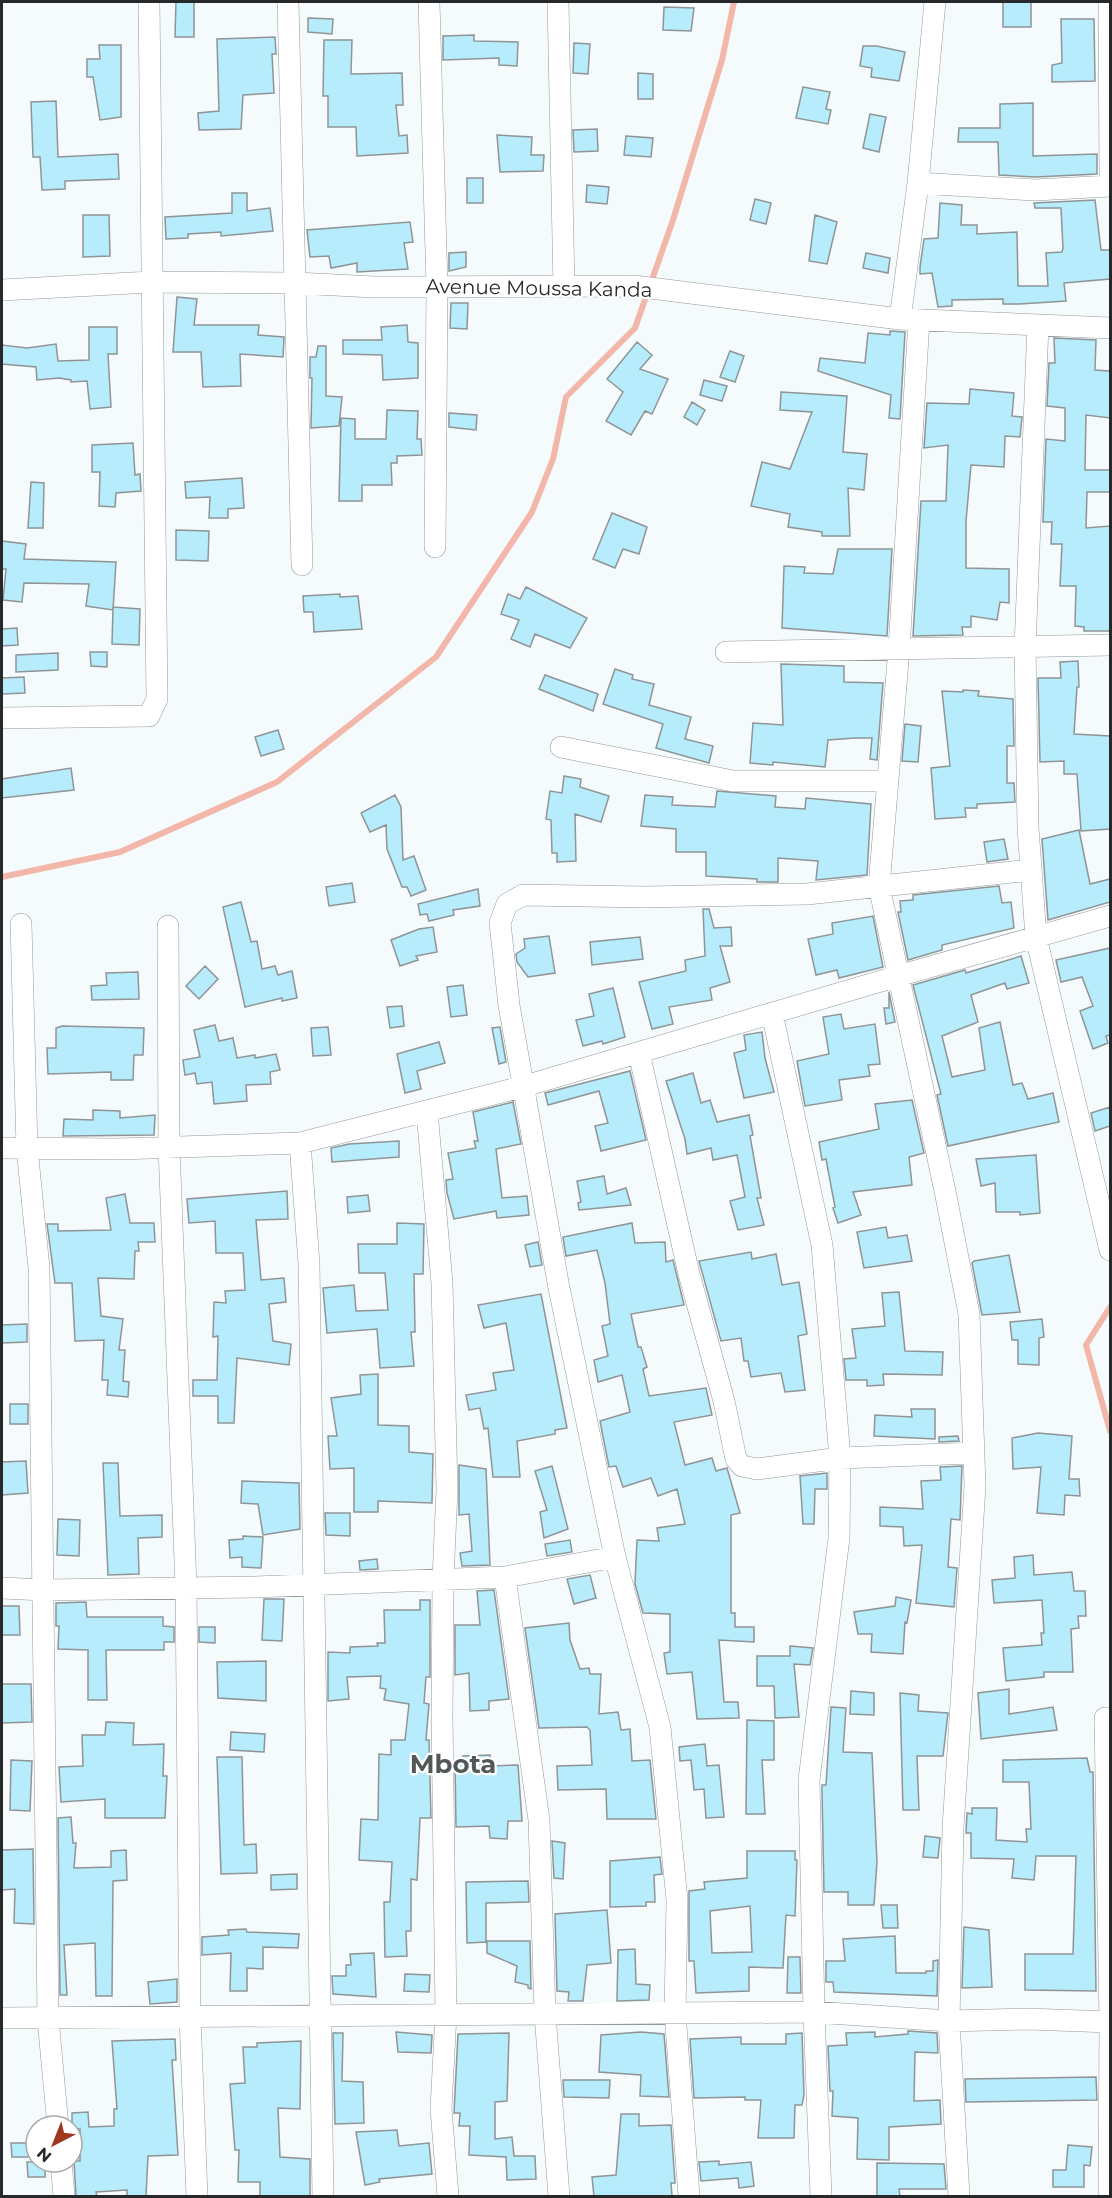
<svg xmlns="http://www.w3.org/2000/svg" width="1112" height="2198" viewBox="0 0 1112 2198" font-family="Montserrat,sans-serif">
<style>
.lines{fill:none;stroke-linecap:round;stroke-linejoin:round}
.stream{stroke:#f2b7a8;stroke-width:6}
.building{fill:#b7ecfc;stroke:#8f9596;stroke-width:1.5;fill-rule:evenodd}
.minor-casing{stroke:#94999a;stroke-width:22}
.minor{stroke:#fff;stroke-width:21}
.labels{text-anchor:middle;stroke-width:4.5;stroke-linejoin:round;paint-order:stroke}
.street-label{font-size:20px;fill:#262829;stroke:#fff}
.district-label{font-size:26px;font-weight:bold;fill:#525758;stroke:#fff}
</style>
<rect width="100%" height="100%" fill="#f5fafc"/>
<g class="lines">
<!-- stream -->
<path class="stream" d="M2,877L120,852L277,782L436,657L532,512L553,459L566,397L635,328L673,220L722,60L734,2
M1110,1307L1086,1345L1110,1431"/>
</g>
<!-- building -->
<path class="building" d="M176,2H194V37H175Z
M1003,2H1031V27H1003Z
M664,7L694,8L691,31L663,30Z
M308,18L333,19L332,34L308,32Z
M1061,19H1094L1095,81L1052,82V65L1062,63Z
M474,35V41L518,42L517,66L499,65V58L443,60V36Z
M275,37L276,54H272L274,93L243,95L241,129L199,130L198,113L219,111L217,39Z
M324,40H352L351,74L402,73L403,105H396L399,136L407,135L408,153L357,156L356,127H328V96H323Z
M574,43L590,44L588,74L573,73Z
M99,45H121V117L100,120L93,77H87V59H100Z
M863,46H877L905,52L899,81L871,77L872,68L860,66Z
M638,73L653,74V99H638Z
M803,87L830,92L826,109L831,110L828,124L796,118Z
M56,101L58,157L118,154L119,179L65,181V189L42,190L40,157H33L31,102Z
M1033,103V156L1097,154V174L1035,177L999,175L998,142H958L959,128H1000V104Z
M870,114L886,117L879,152L863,148Z
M597,129L598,151L574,152L573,130Z
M497,135L532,137L531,155H544L543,171L500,172Z
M626,136L653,138L651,157L624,155Z
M467,178H483V203H467Z
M587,185L609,187L607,204L586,202Z
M232,193H247V211L270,208L273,231L221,236V232L188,234V238L166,239L165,217L232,213Z
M755,199L771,203L766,224L750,220Z
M1095,200L1101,250H1110V279L1064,283L1066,301L1020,304H1003V299L952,300V306L938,307L932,273L920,274V267L924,239L938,238L940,203L962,205L961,225H977V234L1017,232L1018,286H1048L1046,253L1062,252L1063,248L1061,208H1035L1034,203Z
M83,215H109L110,256L83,257Z
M815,215L837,222L827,264L809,261Z
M410,222L413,242L404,243L408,269L357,272V263L331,268L329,256L310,257L307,230Z
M466,252V267L449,271V253Z
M866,253L890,258L888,273L863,268Z
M177,297L197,299L194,325H259L258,335L284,337L283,357L240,354L241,386L203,387L201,352H173Z
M451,303H468L467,329L450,328Z
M407,325L408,342L418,343V378L383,380L382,355L343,354V340H382L381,327Z
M89,327H117V354H108L111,407L90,409L87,381L71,382V380L59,378L37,380L36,367L2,364V345L27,348L56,344L58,361L89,360Z
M890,331L905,332L900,419L889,418L891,395L818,371L820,358L865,363L868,333L890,335Z
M1054,338L1096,340L1095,370L1110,371V418L1086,415L1085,470H1110V492H1087L1086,528L1110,526V631H1084V627L1075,626L1076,586H1060L1062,544H1051L1052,522H1043L1046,439L1065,441V408L1047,406L1049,363H1055Z
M637,342L652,355L640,369L668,379L652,414L645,411L631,435L606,421L623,392L607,379Z
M318,346H326V396L342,397L339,426L311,428L312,378H310V357H316Z
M730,351L744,356L735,382L720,377Z
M704,380L727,386L722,401L700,395Z
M970,389L1014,393L1012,416L1022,417L1020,437L1005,436L1004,467L971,465L966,521V568L1009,569V603L1000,602L997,620L971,616V627H962L963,635L913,636L921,501H946L948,445L924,448L927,403L969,404Z
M781,392L847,396L843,452L867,454L864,490L848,488L850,536H822V532L788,527L790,514L751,506L762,462L790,469L812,412L780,410Z
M692,402L705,410L697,425L684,417Z
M387,410L418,411L417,439H421L422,455L397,456V463H391L392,485H362V501H339L341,418L355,419V439H386Z
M449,413L477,415L476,430L449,427Z
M133,443L135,475L140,474L141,491L116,493L115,507L99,506L100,472H92V445Z
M242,478L244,508L228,509V518H209L210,497L186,498L185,482Z
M31,482L44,483L43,528H28Z
M612,513L647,527L639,554L623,549L615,568L593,559Z
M176,530L209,531L208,561L176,560Z
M2,541L26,544L24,559L116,562L113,610L86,606L89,584L24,583L22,602L3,600L6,569H2Z
M838,549H892L887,636L782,628L784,566L805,567L804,573L833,574Z
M526,587L587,618L570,648L535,634L530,647L511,639L519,620L501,614L508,594L520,599Z
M340,594V597L358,596L362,629L314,632L313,612H304L303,596Z
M113,607L140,609L139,645L112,644Z
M17,628L18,645L2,646V629Z
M90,652H107V667L91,666Z
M58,653V670L16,672V655Z
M1078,661L1079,687H1077L1074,734L1110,736V829L1081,831L1077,774H1064V761L1040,762L1038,678H1061L1060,662Z
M781,664L844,666V682L883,683L877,760L870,759L872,738H855L828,740L825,767L773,762V765L750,763L753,723L783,725Z
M615,669L633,675L632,679L654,684L649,705L691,717L685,739L713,746L709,763L656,748L663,724L603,704Z
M545,675L598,694L593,711L539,689Z
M24,677L25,693L2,694V678Z
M963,690L979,691L978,696L1013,699L1014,746H1007V783H1014L1015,802L977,804V808H965L966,817L935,819L931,768L950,766L942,691L963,692Z
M905,724L921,726L918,762L902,761Z
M278,730L284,749L261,756L255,737Z
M71,768L74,790L2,798V779Z
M564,776L581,779L580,787L609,796L601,822L575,814L576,861L557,862V853H552L551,820L546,819L550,791L562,793Z
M717,791L776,796L775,807L805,809L806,798L871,804L867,875L816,880L818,861L778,858V882H757V879L706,876V852H676V829L641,826L645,795L673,797L672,805L715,807Z
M395,795L401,807L403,860L414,856L426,890L411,896L407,887H402L387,849L386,825L370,832L361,813Z
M1079,830L1090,884L1110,879V902L1048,920L1042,839Z
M1004,839L1008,859L987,862L984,842Z
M352,883L355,902L329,906L326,887Z
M999,886L1002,903L1011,902L1014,928L942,945V950L908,960L898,912H901L900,901L913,900V895Z
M478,889L480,906L453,910L454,915L429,921L427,914L420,915L418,904Z
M241,902L251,942L257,941L262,969L275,966L278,975L292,971L297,998L282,1001V998L245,1007L223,907Z
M703,909H709L714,928L731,927L732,946H720L730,982L710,988L712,1000L669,1007L673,1024L652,1029L639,982L686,971L685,960L705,956Z
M873,916L883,967L839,978L837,970L816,975L808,939L833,934L832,923Z
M433,927L437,952L416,956L418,960L400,966L391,940L419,929Z
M549,936L555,973L528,977L517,962L516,954L525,948L524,939Z
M640,937L643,959L592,965L590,942Z
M1110,948V1035L1106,1036L1108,1043L1093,1049L1080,1011L1093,1006L1082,977L1061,982L1056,960Z
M1021,956L1029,983L1007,989L1005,983L971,995L978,1022L942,1036L952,1077L985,1070L979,1028L1000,1022L1013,1085L1022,1083L1028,1099L1053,1093L1059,1122L948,1146L937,1095L941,1094L913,985L965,970L966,973Z
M205,966L218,979L199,999L186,986Z
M138,972L139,999L92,1000L91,986L107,985L106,973Z
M463,985L467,1015L451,1017L447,987Z
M613,988L625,1037L603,1044L602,1041L583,1046L576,1020L594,1016L589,994Z
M889,992L895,1022L886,1024L884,1008H889Z
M402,1006L404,1026L390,1028L387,1007Z
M841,1014L844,1029L875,1024L880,1064L868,1065L870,1076L839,1080L842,1100L805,1106L797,1061L829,1054L823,1017Z
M215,1025L219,1041L233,1038L237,1058L255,1055V1058L276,1054L280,1070L270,1072L271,1084L246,1085L247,1101L214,1104L212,1082L197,1084L195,1073L185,1075L183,1060L200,1057L194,1030Z
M62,1026L144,1028L143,1055H134L133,1080H111V1072L48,1074L47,1048H56V1028Z
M328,1027L331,1055L313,1056L311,1028Z
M500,1027L506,1062L499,1064L492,1028Z
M762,1032L765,1058L774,1092L744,1098L734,1053L746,1050L744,1035Z
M439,1042L445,1063L417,1071L421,1089L405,1093L397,1054Z
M630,1071L646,1140L601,1151L595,1126L608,1123L599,1091L548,1105L545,1093Z
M693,1073L701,1103L710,1100L717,1122L749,1115L753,1135L750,1136L761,1198H757L764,1225L738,1230L730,1201L745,1197L737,1155L713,1160L711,1148L687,1154L685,1139L666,1081Z
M912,1100L924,1153L909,1157L912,1185L853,1192L861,1215L838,1223L833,1208L835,1207L826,1159L822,1160L819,1142L879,1129L875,1104Z
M513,1102L521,1144L496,1149L502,1198L527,1196L529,1215L497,1218L496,1211L454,1219L447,1193L446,1180L453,1179L448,1153L476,1148L474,1141H478L473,1112Z
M1110,1107V1126L1095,1131L1091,1113Z
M93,1110L120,1111V1118L155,1115L154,1135L63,1136L64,1119L93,1120Z
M399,1141V1157L332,1162L331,1148L349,1144Z
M1036,1155L1040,1213L1020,1215V1212H996L995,1183L981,1186L976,1159Z
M604,1176L607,1194L626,1188L631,1205L579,1210L578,1203L581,1202L577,1181Z
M287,1191L288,1219L256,1220L261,1280L284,1278L286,1302L269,1304L273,1341L291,1344L289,1365L237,1358L234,1423H218V1396H193V1380H217L218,1336L213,1337L214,1302L226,1303L225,1291L245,1290L243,1253H216L215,1221L189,1223L187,1199Z
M125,1194L130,1223H154L155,1242H138L139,1251H135L134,1279L98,1278L101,1316L123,1319L119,1350H125L123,1381L129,1382L128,1397L107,1395L108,1380H102L104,1340L75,1341L72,1283H55L47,1224H58V1231L111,1230L106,1198Z
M368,1195L370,1211L348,1213L347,1197Z
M397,1223L424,1224L423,1274H414L415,1332H411L414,1366L380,1368L377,1329L327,1333L323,1288L354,1285L356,1311L388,1310L385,1273H359L358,1244H397Z
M632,1223L635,1243L665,1242L666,1262L673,1260L684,1305L631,1314L638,1347H641L647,1367L643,1369L649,1396L706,1388L712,1415L674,1422L685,1465L712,1458L716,1471L727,1468L740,1513L731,1515V1613H735V1627H754V1642L719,1640L724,1702H738L739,1718L697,1719L692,1672L667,1674L664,1653L670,1652V1614L643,1613L635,1584L637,1540L659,1541L657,1528L685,1524L677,1489L658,1496L651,1478L623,1487L616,1466L609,1467L600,1421L630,1412L622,1375L598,1382L594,1360L608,1356L602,1326L610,1324L605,1283L597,1250L566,1256L563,1237Z
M886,1227L888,1238L907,1235L912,1261L864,1268L857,1232Z
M538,1242L542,1265L530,1267L525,1245Z
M751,1252L752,1259L776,1254L782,1285L799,1282L807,1334L798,1336L805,1390L785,1392L781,1373L751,1377L748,1361H744L741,1338L721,1341L699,1261Z
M1009,1255L1020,1312L982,1315L972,1263L974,1261Z
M899,1292L905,1351L943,1352L942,1375L883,1374L884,1385L867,1386V1380H846L844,1359L856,1358L852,1329L885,1326L882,1293Z
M541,1294L567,1428L555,1430V1434L517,1441L520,1477H493L488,1428L484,1429L480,1408L469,1410L466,1395L496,1390L493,1373L514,1370L506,1323L484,1328L478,1305Z
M1042,1319L1044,1337L1039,1338V1365L1018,1364V1340H1012L1010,1322Z
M27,1324V1342L2,1343V1325Z
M378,1374V1425L409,1426V1452L433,1454L432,1503L378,1501V1512H354V1468L330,1469L328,1436H337L331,1398L361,1394L360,1375Z
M10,1404H28V1424H10Z
M911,1409H935V1439L874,1436L875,1415L912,1417Z
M1038,1433L1072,1436L1069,1479H1079L1080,1496L1065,1495L1064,1515L1037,1513L1041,1467L1013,1469L1012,1438Z
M958,1436L959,1441L939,1442V1437Z
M26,1461L28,1493L2,1495V1462Z
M103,1463H118L120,1516L162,1515V1537L138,1538L139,1574L108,1575Z
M459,1465L486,1469L490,1565L462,1566L460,1553L472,1551L469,1514L459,1515Z
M552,1466L568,1529L544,1538L540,1512L547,1510L535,1471Z
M962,1466L960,1520L951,1519L948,1567L957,1568L954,1607L916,1603L922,1545L904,1546L903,1527L880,1526V1507L923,1509L921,1481L941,1480L940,1467Z
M827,1473V1489H815L814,1524H803L800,1476Z
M242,1481L299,1483L300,1529L263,1535L258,1504L241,1503Z
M325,1513H350V1536L326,1535Z
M58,1519L80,1520L79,1556L57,1555Z
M243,1536L263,1537L261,1568L242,1567V1557L230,1558L229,1540L243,1539Z
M570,1540L572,1552L547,1556L545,1544Z
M1033,1555L1034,1575L1072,1572L1074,1591H1085L1086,1616H1078L1079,1628L1071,1629L1073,1672H1044V1677L1006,1681L1003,1648L1042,1645L1041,1633H1044L1042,1600L994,1603L992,1580L1015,1578L1014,1557Z
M377,1559L378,1569L360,1570L359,1561Z
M590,1575L596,1598L574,1604L567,1579Z
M494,1590L509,1699L489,1701V1710L470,1711L469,1673L455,1675V1625H480L477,1591Z
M896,1597L911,1600L907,1623L905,1622L903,1654L871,1652L872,1634H858L854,1612L895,1606Z
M264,1599H284L282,1641L262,1640Z
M420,1600H430V1677H426L424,1703L429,1704L426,1740H429L431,1818H420L417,1880L411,1879V1931H406L407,1956L385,1957L384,1902H390L392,1862L359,1860L361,1819L378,1820L379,1754L391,1755V1740H405L409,1704L384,1700L386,1689L380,1688L381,1676L347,1677L349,1699L328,1701V1652L350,1653V1647L378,1646L377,1643H385L384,1610H420Z
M86,1602L87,1617H163V1626L174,1627V1642H164V1650H106L107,1700H88V1650L58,1649L59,1626H56V1603Z
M2,1606H19L20,1635H2Z
M569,1623L570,1640L580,1669L589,1668L590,1674H601L599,1714L618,1712L621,1730L630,1729L632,1761L650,1760L656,1819H607L606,1789L558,1790L557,1766L592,1765L590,1730L587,1727L539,1728L525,1628Z
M199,1627H215V1643L199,1642Z
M790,1646L813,1648L810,1665L794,1664L799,1717L775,1718L774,1686H757V1656H790Z
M266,1661V1701L218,1698L217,1662Z
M2,1684H31L32,1722L2,1723Z
M1009,1689V1714L1053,1707L1057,1730L981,1739L978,1693Z
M851,1691L874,1693V1715L850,1714Z
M900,1693L919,1695L918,1711L948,1713L943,1756H917L919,1810H903Z
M831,1707L846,1708L843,1752L872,1753L877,1862L874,1905H848V1892H824L822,1789V1785H826Z
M747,1720L774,1721V1760H762L765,1814H746Z
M106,1722L134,1723L133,1745L164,1744L163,1776H167L165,1818H105V1799L61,1802L59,1767L83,1766L82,1735H105Z
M231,1732L265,1734L264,1752L230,1750Z
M705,1744L707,1766L719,1765L724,1817L706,1818L704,1789L694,1790L691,1760L680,1761L679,1747Z
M490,1755L491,1766L518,1765L522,1821H508L507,1839L490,1838L489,1826L456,1827L455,1762L463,1763V1756Z
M217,1757H242L244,1845L256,1844L257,1873L221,1874Z
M1087,1758L1090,1772H1093L1096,1991L1025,1990V1954H1073L1076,1856H1036L1034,1880L1012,1878L1014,1859L971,1858V1833H966L967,1813L972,1814V1808H997L996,1840L1027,1842L1026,1829H1031L1029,1782H1003V1760Z
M11,1760L32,1761L30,1811L10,1810Z
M71,1817L73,1843H76L74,1868L111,1867V1851L126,1850L127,1880L113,1881L112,1996H96L95,1943L64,1945L67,1995H60L58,1818Z
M925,1836L940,1838L938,1858L923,1857Z
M552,1841L565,1843L563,1879L554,1878Z
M33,1849L34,1924L14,1923L15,1889L2,1890V1850Z
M747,1851H795V1860H797L795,1916L786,1915L783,1968L749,1967V1991L696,1993L694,1961H689V1891L705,1889L704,1882L747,1878ZM750,1906L752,1952L712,1953L710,1911Z
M660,1857L662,1874L654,1875L655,1902H646V1906L610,1907V1861Z
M297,1874V1889L271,1890V1875Z
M528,1881L529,1902L486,1903V1942L467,1943L466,1882Z
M881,1905H897L898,1928H883Z
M607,1910L611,1963L587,1965L583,2001H568L569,1992L557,1991L555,1914Z
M964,1927L989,1930L992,1987L962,1988Z
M246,1929L247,1932L299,1934L298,1948L263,1947V1969L247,1968V1991H230L231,1953L202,1955V1937L229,1935L228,1930Z
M895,1936L896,1973H926V1971H933V1961L938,1960L937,1996L834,1992L833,1982H826V1961H845L843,1939Z
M487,1941H530L531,1989L528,1988V1985L515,1982L517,1966L487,1953Z
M635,1949L636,1984L650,1985L649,2000L617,2001L618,1950Z
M374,1953L376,1997L333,1994L332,1976H346V1965H351L350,1954Z
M788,1957H800L801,1993H787Z
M405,1974L430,1975L429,1992L404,1991Z
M177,1979V2002L150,2004L148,1982Z
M908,2031L937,2033L938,2053L915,2052L914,2101L940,2100L941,2124L889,2127V2160L857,2159L858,2118L832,2116L833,2091H830L828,2046L847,2045L846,2033L875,2032V2037L908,2034Z
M396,2032L432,2035L431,2053L398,2052Z
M641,2032L664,2034L669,2097L640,2096L641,2075L599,2072L601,2035Z
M333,2033H343L342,2081L363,2082L364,2123L335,2124Z
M509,2033L507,2101L495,2102V2139L512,2137L514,2156H535L536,2179L507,2180L506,2157L469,2155L470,2126H459L460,2113H454L458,2034Z
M802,2033L804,2095L802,2105H795L794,2138H758L761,2100H745V2097L694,2098L690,2039L741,2037V2044H786V2034Z
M175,2039L176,2060H172L178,2155L148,2156L146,2196H127V2190L96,2192L97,2196H76L74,2161H80V2129H72V2113L88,2112L89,2127L114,2126V2109H117L112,2041Z
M301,2041L300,2109L278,2108L280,2157L310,2159V2196H260V2182H238L239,2150H235L230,2084L245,2083L243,2047H257V2043Z
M1096,2077L1097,2100L966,2102L965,2079Z
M563,2080H610L609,2098L564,2097Z
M621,2114H639V2126L671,2125L675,2183H671L672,2196H594L592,2177L616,2175Z
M397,2130L399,2146L429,2143L432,2174L379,2179L380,2182L365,2185L356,2132Z
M11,2143H36V2157H12Z
M1068,2145L1092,2147L1090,2166L1084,2165V2187H1053V2170H1066Z
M719,2161V2165L751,2162L754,2186L739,2188L738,2178L701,2181L699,2162Z
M27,2162H45V2177H28Z
M877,2163L944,2164L946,2189H899L900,2196H877Z"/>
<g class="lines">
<defs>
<path id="minor" d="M288,2L302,565
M429,2L437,287L435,547
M558,2L564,287
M1109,2L1110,176
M918,183L1035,190L1110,186
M2,290L151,282L296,283L374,287L634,286L900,319L1110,328
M900,319L918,183L935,2
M919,320L899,649L879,886L945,1191L969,1314L975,1486L953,1828L949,2021L959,2196
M1038,325L1025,647L1028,828L1036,937L1110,1250
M726,652L1110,645
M2,718L149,716L157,699L149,2
M561,747L733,781H888
M21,924L27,1148L39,1268L48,2019L58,2126
M168,926L169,1147L186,1586L190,2017L197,2196
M772,1013L822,1245L840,1458L839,1538L809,1780L814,2012L821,2196
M639,1053L689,1274L724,1401L736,1459L742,1466L757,1469L840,1458L974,1453
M427,1111L442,1283L447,1490L443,1579L442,1717L446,2014L441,2109L448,2196
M300,1143L309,1264L323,2196
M2,1148L118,1149L300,1143L525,1086L898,976L1110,916
M505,1577L539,1820L545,2014L559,2196
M2,1588L44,1590L255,1587L505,1577L615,1557
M1105,1718L1110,2022L1109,2196
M2,2018L814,2012L949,2021L1028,2019L1110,2022
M61,2162L64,2196
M689,2196L675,2013L677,1900L660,1727L615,1557L559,1288L509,1005L500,923L507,904L523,895L646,897L807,894L1031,870"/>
</defs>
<!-- minor casing -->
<use href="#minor" class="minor-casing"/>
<!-- minor -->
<use href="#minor" class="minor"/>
</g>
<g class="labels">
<!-- street labels -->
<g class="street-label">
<text transform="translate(539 288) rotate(1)" y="7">Avenue Moussa Kanda</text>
</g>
<!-- district labels -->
<g class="district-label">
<text x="453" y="1773">Mbota</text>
</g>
</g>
<!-- border -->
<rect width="1112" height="2198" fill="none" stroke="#262829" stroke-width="6"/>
<!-- north arrow -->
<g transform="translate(54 2144) rotate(222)"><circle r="28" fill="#ffffff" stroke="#a8a9a9" stroke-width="1.5"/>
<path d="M0-4.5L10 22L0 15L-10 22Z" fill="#9f361d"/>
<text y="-9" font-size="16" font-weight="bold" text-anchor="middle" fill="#262829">N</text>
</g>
</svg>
